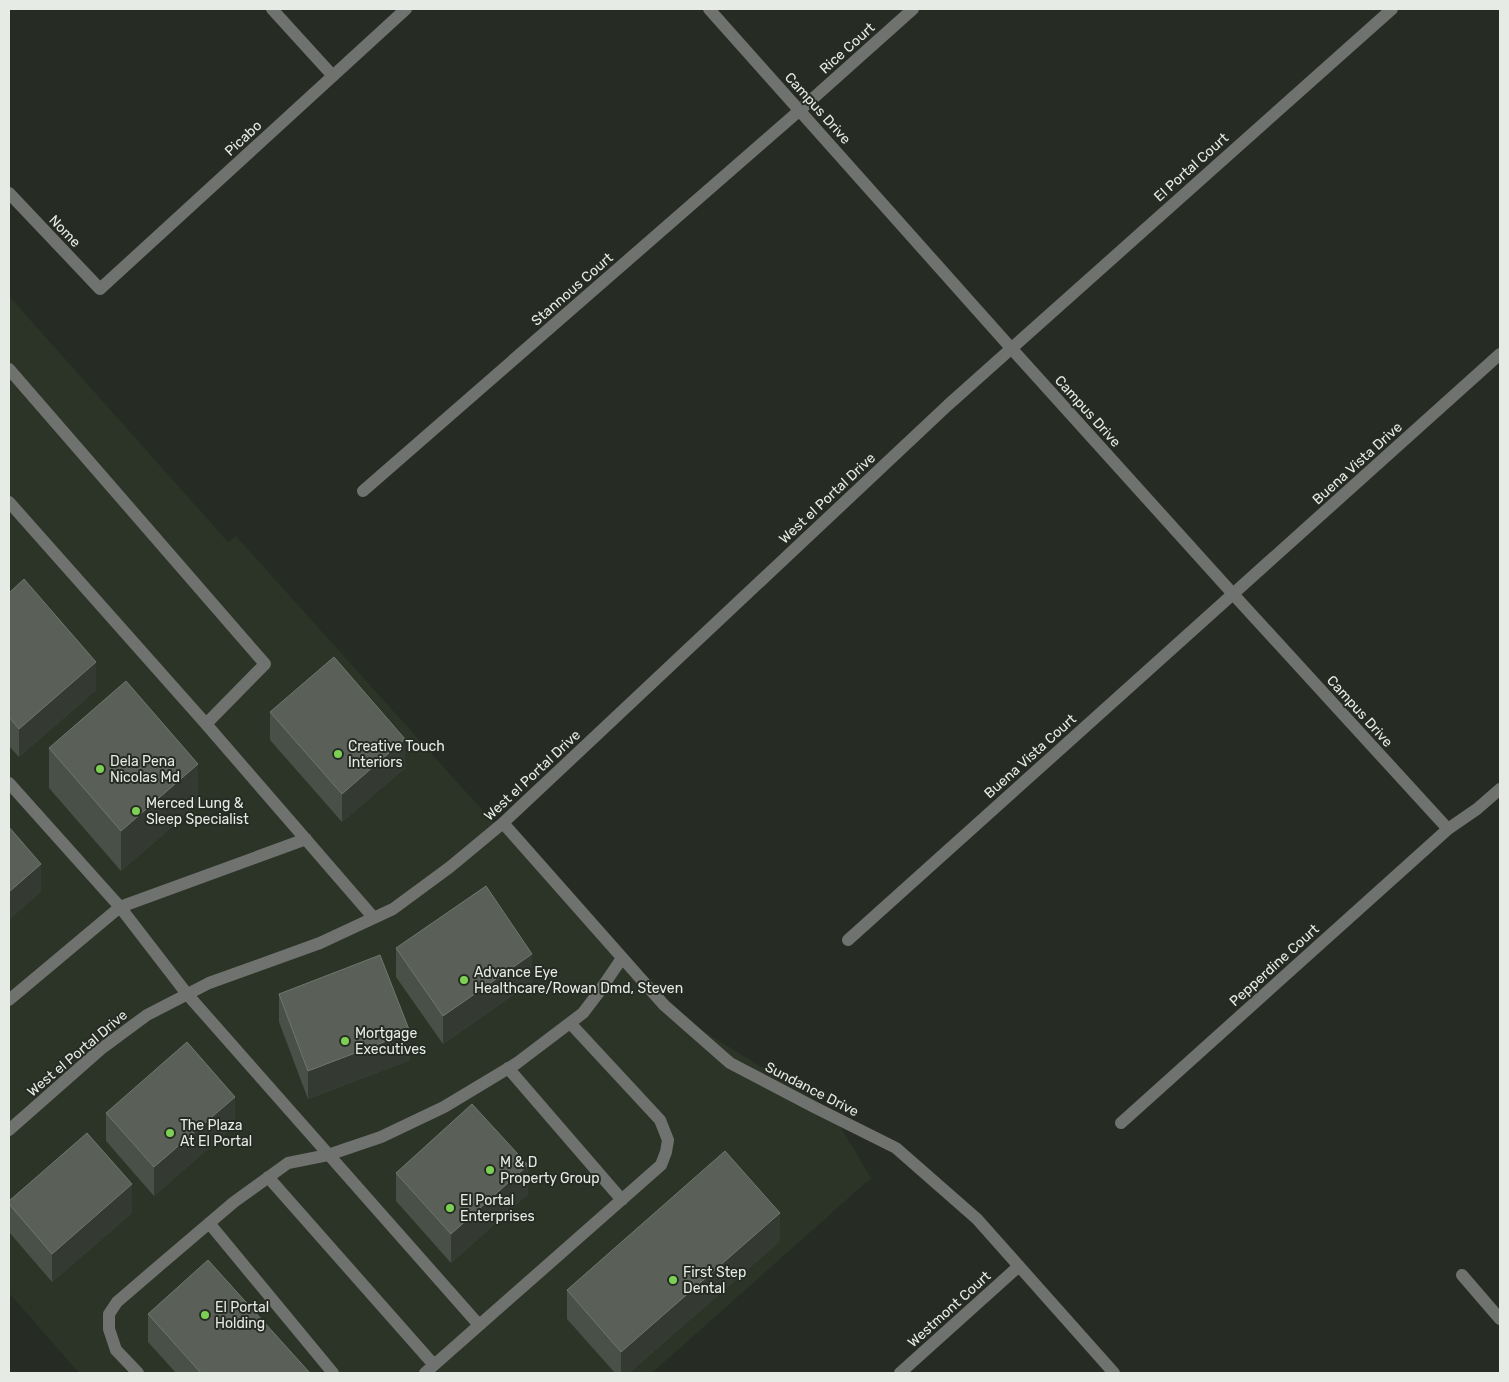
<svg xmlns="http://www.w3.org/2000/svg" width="1509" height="1382" viewBox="0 0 1509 1382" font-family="Rubik,sans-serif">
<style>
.built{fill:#2b3427}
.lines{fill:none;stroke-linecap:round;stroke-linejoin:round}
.minor{stroke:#6f726e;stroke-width:12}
.wall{fill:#495047}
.shaded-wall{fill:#343a31}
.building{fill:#5a6058;stroke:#70766e}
.poi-dot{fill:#7cd155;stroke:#262b23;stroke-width:2}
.labels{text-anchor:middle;stroke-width:4;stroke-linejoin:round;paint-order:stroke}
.street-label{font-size:14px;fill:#e7ebe5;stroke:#262b23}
.poi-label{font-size:14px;fill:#e7ebe5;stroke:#262b23;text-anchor:start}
</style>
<rect width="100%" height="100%" fill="#262b23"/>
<!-- built -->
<path class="built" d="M9,296L228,542L236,536L466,792L539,871L695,1026L830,1109L871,1178L652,1373H79L9,1293Z"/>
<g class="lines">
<!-- minor -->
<path class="minor" d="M272,9L333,76
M709,9L1011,348L1233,594L1448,829
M9,193L100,289L406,9
M9,369L265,664L206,724L373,917
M363,491L800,110L913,9
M9,502L206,724
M9,783L120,907L9,1000
M503,823L664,1005L730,1063L812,1106L896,1148L977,1219L1114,1373
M306,839L120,907L187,994L479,1325
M848,940L1500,354
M508,1068L622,1200
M1121,1123L1448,829L1477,809L1500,789
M9,1130L101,1049L147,1015L209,983L320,943L393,909L450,867L503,823L948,405L1392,9
M268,1177L434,1365
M209,1223L333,1373
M1462,1275L1500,1319
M138,1373L116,1350L109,1329V1314L117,1302L160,1265L234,1202L288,1163L328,1155L381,1137L444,1107L517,1063L583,1013L599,992L622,958
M425,1373L661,1165L666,1152L668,1140L660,1120L570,1023
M900,1373L1019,1266"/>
</g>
<!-- wall -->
<path class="wall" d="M9,593L96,690L19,757L9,746Z
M270,712L405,768L342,822L270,740Z
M49,748L198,804L121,871L49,788Z
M396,948L532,982L443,1044L396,977Z
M279,994L410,1060L308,1099L279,1022Z
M106,1113L235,1125L154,1196L106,1141Z
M396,1173L528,1194L451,1263L396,1201Z
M9,1201L132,1213L52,1282L9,1232Z
M780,1241L629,1373H615L567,1319V1290Z
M148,1314L310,1373H176L148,1342Z"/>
<!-- shaded-wall -->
<path class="shaded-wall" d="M96,662V690L19,757V729Z
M405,739V768L342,822V794Z
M198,764V804L121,871V831Z
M41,864V892L9,920V892Z
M532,954V982L443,1044V1016Z
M410,1032V1060L308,1099V1071Z
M235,1097V1125L154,1196V1167Z
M528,1165V1194L451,1263V1234Z
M132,1184V1213L52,1282V1254Z
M780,1213V1241L629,1373H621V1352Z"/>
<!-- building -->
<path class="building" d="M24,579L96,662L19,729L9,717V593Z
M334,657L405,739L342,794L270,712Z
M126,681L198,764L121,831L49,748Z
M9,827L41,864L9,892Z
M486,886L532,954L443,1016L396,948Z
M380,955L410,1032L308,1071L279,994Z
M187,1042L235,1097L154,1167L106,1113Z
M472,1104L528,1165L451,1234L396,1173Z
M87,1133L132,1184L52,1254L9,1204V1201Z
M725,1151L780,1213L621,1352L567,1290Z
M208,1260L310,1373H201L148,1314Z"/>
<!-- markers -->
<g class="poi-dot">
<circle cx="338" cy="754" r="5"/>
<circle cx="100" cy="769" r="5"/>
<circle cx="136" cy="811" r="5"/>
<circle cx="464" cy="980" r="5"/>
<circle cx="345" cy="1041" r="5"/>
<circle cx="170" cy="1133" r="5"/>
<circle cx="490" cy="1170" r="5"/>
<circle cx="450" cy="1208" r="5"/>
<circle cx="673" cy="1280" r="5"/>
<circle cx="205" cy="1315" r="5"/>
</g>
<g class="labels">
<!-- street labels -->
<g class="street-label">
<text transform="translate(847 48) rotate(-42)" y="5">Rice Court</text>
<text transform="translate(818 108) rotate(48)" y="5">Campus Drive</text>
<text transform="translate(243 138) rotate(-43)" y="5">Picabo</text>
<text transform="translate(1191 167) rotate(-42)" y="5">El Portal Court</text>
<text transform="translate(65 231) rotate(46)" y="5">Nome</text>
<text transform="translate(572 289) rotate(-41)" y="5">Stannous Court</text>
<text transform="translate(1088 411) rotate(48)" y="5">Campus Drive</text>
<text transform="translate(1357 463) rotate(-42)" y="5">Buena Vista Drive</text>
<text transform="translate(827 498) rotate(-43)" y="5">West el Portal Drive</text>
<text transform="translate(1360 711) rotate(48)" y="5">Campus Drive</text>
<text transform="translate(1030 756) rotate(-42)" y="5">Buena Vista Court</text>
<text transform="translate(532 775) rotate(-43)" y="5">West el Portal Drive</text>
<text transform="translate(1274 965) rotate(-42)" y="5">Pepperdine Court</text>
<text transform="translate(77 1053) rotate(-40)" y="5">West el Portal Drive</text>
<text transform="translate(812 1089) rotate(27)" y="5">Sundance Drive</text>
<text transform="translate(949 1309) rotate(-42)" y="5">Westmont Court</text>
</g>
<!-- poi labels -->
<g class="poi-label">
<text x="348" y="751">Creative Touch<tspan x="348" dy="16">Interiors</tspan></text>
<text x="110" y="766">Dela Pena<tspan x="110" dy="16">Nicolas Md</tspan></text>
<text x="146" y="808">Merced Lung &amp;<tspan x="146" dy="16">Sleep Specialist</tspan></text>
<text x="474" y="977">Advance Eye<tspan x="474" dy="16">Healthcare/Rowan Dmd, Steven</tspan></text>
<text x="355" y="1038">Mortgage<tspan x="355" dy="16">Executives</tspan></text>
<text x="180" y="1130">The Plaza<tspan x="180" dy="16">At El Portal</tspan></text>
<text x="500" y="1167">M &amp; D<tspan x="500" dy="16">Property Group</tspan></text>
<text x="460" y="1205">El Portal<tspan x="460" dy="16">Enterprises</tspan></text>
<text x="683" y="1277">First Step<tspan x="683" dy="16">Dental</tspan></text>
<text x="215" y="1312">El Portal<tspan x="215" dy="16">Holding</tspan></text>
</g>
</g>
<!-- border -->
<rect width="1509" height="1382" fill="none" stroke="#e7ebe5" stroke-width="20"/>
</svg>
